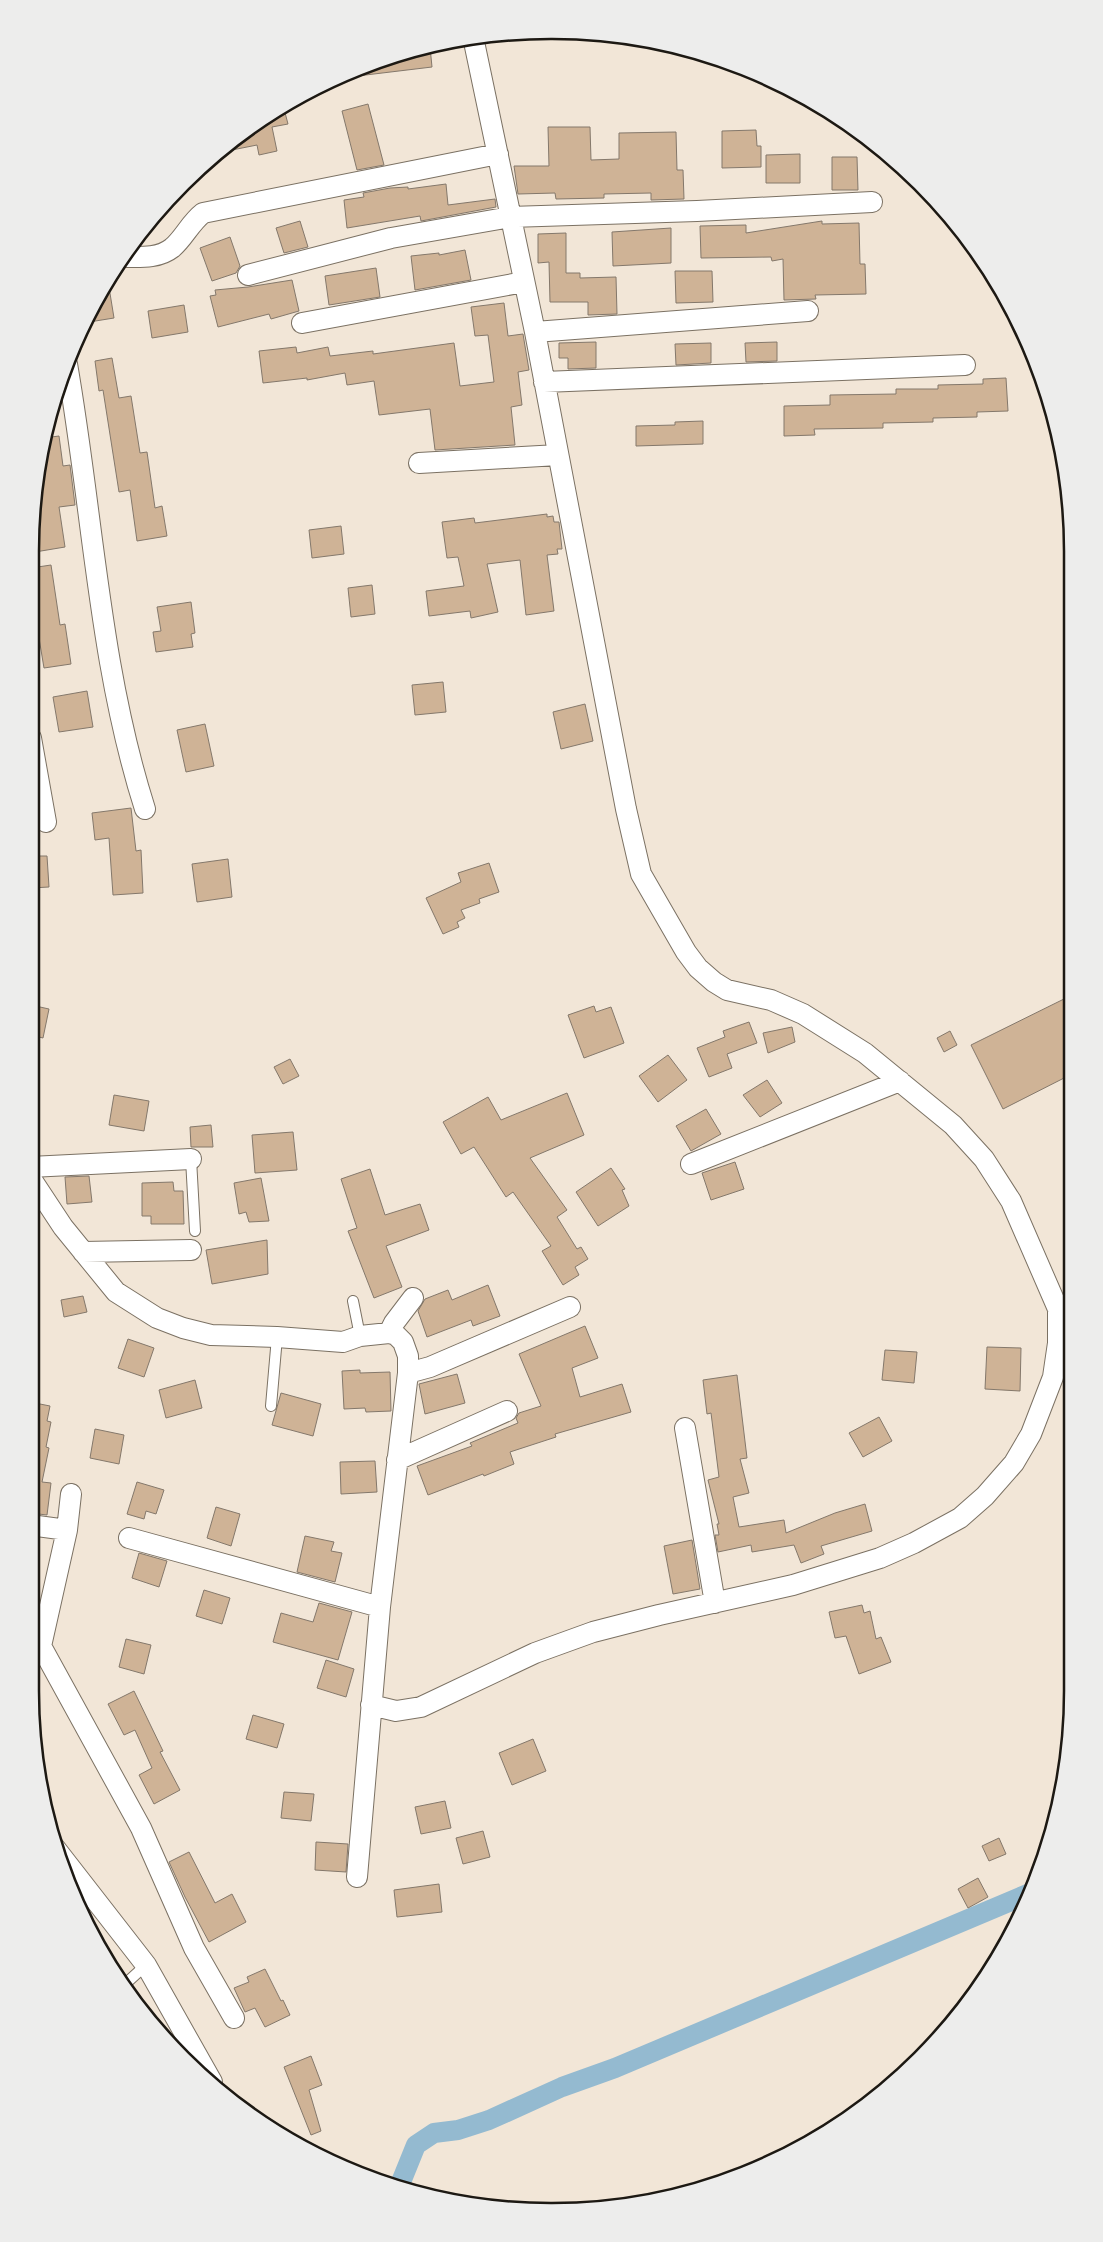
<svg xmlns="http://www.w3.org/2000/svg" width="1103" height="2242" viewBox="0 0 1103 2242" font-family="'Open Sans',sans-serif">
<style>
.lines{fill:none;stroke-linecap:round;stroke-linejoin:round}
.canal{stroke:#94bad0;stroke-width:20}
.building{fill:#cfb396;stroke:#84786b}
.lane-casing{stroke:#7b7163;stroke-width:12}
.street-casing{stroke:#7b7163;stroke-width:22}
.lane{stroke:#fff;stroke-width:10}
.street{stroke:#fff;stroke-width:20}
.rim{fill:none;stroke:#1d1913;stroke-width:2.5}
</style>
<rect width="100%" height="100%" fill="#f2e6d7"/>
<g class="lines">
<!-- canal -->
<path class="canal" d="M399,2187L416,2145L434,2133L458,2130L489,2120L562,2087L615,2068L1030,1893"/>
</g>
<!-- building -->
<path class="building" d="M430,47L432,67L349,77L348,74L384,58Z
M368,104L384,165L357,170L342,111Z
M283,105L288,124L272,127L277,151L259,155L257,145L217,153Z
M548,127H590L591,160L619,159V133L676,132L677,170H683L684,199L651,200V193L604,194V198L556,199L555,193L518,194L514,166H549Z
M756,130L757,146H761V167L722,168V131Z
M800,154V183H766V155Z
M832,157H857L858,190H832Z
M446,184L448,205L495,199L496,207L421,221L420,216L347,228L344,200L364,197L363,193L390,188L408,187V189Z
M300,221L308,247L284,253L276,228Z
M822,221V224L859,223L860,264H865L866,294L815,295L816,299L784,300L783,259L772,261L771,257L701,258L700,226L746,225V233Z
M671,228V263L613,266L612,232Z
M566,233V273H580V278L616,277L617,314L588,315V302H550L549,262L538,263V234Z
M230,237L240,266L236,273L212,281L200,248Z
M465,250L471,280L415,290L411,256L439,253V255Z
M376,268L380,297L329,305L325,276Z
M675,271H712L713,302L676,303Z
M292,280L299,311L271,319L269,314L218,327L210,296L216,295L215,290L248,287Z
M108,281L114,318L83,323L84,321Z
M504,303L508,336L523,334L529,370L518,372L522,405L511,407L515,445L435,450L430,409L379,415L374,381L347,385L345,373L307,380V378L263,383L259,351L296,347L297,353L328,347L330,356L373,351V354L454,343L460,386L494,382L488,335L475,336L471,307Z
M184,305L188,332L152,338L148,311Z
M596,342V368L568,369V358H559V343Z
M777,342V361L746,362L745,343Z
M711,343V363L676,365L675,344Z
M112,358L119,398L131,396L140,453L147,452L155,508L162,506L167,536L137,541L130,490L119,492L103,390L99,391L95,361Z
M1006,378L1008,411L977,412V417L933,418V422L883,423V428L814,429L815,435L784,436V406L830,405V395L896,394V389H938V385L983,384V379Z
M703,421V444L636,446V426L675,425V422Z
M59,436L63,466L70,465L75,505L59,507L65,547L35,552L31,518L44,438Z
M547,514V517L553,516L554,522H559L562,549H557L558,554L547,555L554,611L526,615L520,560L487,564L498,612L471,618L470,611L429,616L426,591L464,586L458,557L447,558L442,522L474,518L475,523Z
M341,526L344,554L312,558L309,530Z
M51,565L60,625L65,624L71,664L44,668L34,608H31V568Z
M372,585L375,614L351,617L348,588Z
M191,602L195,633L191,634L193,647L156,652L153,632L161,631L157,607Z
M443,682L446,712L415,715L412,685Z
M87,691L93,727L59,732L53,697Z
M585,704L593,741L561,749L553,712Z
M205,724L214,766L186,772L177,730Z
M131,808L136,851L141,850L143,893L113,895L109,838L95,840L92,813Z
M31,856H47L49,887L31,888Z
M228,859L232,897L197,902L192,864Z
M489,863L499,892L479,899L480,903L461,910L465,918L457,922L459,927L443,934L426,898L461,882L458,873Z
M1070,996V1075L1003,1109L971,1045Z
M31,1005L49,1009L43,1038L31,1035Z
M594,1006L596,1012L611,1007L624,1043L584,1058L568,1015Z
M749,1022L757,1043L727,1054L732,1068L709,1077L697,1048L725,1037L723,1031Z
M792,1027L795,1042L768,1053L763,1033Z
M950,1031L957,1045L944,1052L937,1038Z
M668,1055L687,1080L658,1102L639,1076Z
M290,1059L299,1076L283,1084L274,1067Z
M767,1080L782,1103L760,1117L743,1095Z
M567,1093L584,1135L530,1158L567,1210L557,1217L577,1249L581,1247L588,1259L575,1267L579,1275L563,1285L542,1251L551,1246L513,1192L506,1197L474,1147L461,1154L443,1122L488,1097L501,1120Z
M114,1095L149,1101L144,1131L109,1125Z
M706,1109L721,1134L691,1151L676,1126Z
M211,1125L213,1147H191L190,1127Z
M293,1132L297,1170L255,1173L252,1135Z
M735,1162L744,1189L711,1200L702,1173Z
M611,1168L625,1189L622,1190L629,1206L598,1226L576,1192Z
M370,1169L385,1215L420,1204L429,1230L386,1246L402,1287L374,1298L348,1231L357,1228L341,1179Z
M89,1176L92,1202L67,1204L65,1177Z
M261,1178L269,1221L249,1222L246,1212L239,1214L234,1183Z
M173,1182L174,1191H183L184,1224H151V1216H142V1183Z
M267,1240L268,1274L212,1284L206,1250Z
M488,1285L500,1316L473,1326L471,1320L427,1337L418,1311L425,1299L448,1290L452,1300Z
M83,1296L87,1312L64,1317L61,1300Z
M585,1326L598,1358L572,1368L580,1397L622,1384L631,1412L555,1434L556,1437L510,1452L514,1464L484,1476L483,1474L428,1495L417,1466L472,1446L470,1443L518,1423L516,1418L519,1413L541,1406L519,1354Z
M128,1339L154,1348L144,1377L118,1368Z
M987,1347L1021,1348L1020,1391L985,1389Z
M885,1350L917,1352L914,1383L882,1380Z
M360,1370V1373L390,1372L391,1411L366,1412L365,1408L344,1409L342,1371Z
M457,1374L465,1403L425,1414L419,1384Z
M737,1375L747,1458L740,1459L749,1493L733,1497L739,1527L784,1520L786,1533L835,1513L865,1504L872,1531L821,1546L824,1554L801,1563L794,1545L752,1552L751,1545L718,1552L715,1535H719L717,1524H719L708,1480L719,1477L711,1413L707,1414L703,1380Z
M195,1380L202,1408L166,1418L159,1390Z
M281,1393L321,1404L313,1436L272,1425Z
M30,1402L50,1406L47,1421L51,1422L46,1447L49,1448L42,1482L51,1483L47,1515L30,1513Z
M879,1417L892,1441L863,1457L849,1433Z
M95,1429L124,1435L119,1464L90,1458Z
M375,1461L377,1492L341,1494L340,1462Z
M137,1482L164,1490L156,1514L146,1511L144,1519L127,1514Z
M216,1507L240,1514L231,1546L207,1538Z
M305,1536L334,1542L331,1551L342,1553L335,1582L297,1572Z
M692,1540L700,1589L673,1594L664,1546Z
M139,1553L167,1561L159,1587L132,1578Z
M204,1590L230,1598L222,1624L196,1616Z
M319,1603L352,1612L338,1660L273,1642L281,1613L313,1622Z
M862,1605L864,1613L870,1611L876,1639L881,1637L891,1662L859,1674L846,1636L835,1638L829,1612Z
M126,1639L151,1645L144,1674L119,1667Z
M326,1660L354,1669L346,1697L317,1688Z
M134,1691L163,1751L160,1752L180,1790L154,1804L139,1775L152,1768L135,1730L124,1735L108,1704Z
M253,1715L284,1724L277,1748L246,1739Z
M533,1739L546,1771L512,1785L499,1753Z
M284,1792L314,1794L311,1821L281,1818Z
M445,1801L451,1828L421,1834L415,1807Z
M483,1831L490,1857L463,1864L456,1838Z
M999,1838L1006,1854L989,1861L982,1846Z
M316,1842L348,1844L346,1872L315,1870Z
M189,1852L215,1903L232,1894L246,1922L209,1942L185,1897L169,1862Z
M978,1878L988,1897L968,1908L958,1889Z
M439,1884L442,1912L397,1917L394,1890Z
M265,1969L281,2001L283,2000L290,2015L265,2027L255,2008L245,2012L234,1988L249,1982L247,1977Z
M311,2056L322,2085L309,2090L321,2131L311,2135L284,2067Z"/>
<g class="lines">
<defs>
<path id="lane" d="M191,1159L195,1231
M353,1301L360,1336
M271,1406L277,1337
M123,1986L146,1965"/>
<path id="street" d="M123,257C139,257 158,259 172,248C184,238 190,223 203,213L498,154
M248,275L391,238L510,217L697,211L872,202
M302,323L524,282
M535,332L808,311
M67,364C93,513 99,665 145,809
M544,382L965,365
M419,463L558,455
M31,738L46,822
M691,1164L900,1081
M30,1167L191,1159
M30,1177L63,1227L116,1292L157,1318L183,1328L211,1335L277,1337L343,1342L360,1336L389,1333L396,1335L403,1342L408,1356V1373L380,1607L357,1877
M83,1252L191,1250
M389,1333L394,1323L413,1298
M408,1373L430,1367L570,1307
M685,1428L715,1603
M397,1460L507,1411
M71,1494L67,1530L41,1646L141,1828L194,1948L234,2018
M30,1525L67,1530
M129,1538L380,1607
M371,1705L396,1711L421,1707L535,1653L593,1632L659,1615L793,1585L880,1558L914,1543L960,1518L985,1496L1014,1463L1031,1434L1053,1377L1058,1343V1309L1011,1201L984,1159L953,1125L865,1053L803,1014L771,1000L727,990L714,982L698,968L686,952L641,874L626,809L535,332L473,37
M55,1848L146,1965L212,2082"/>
</defs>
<!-- lane casing -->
<use href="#lane" class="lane-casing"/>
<!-- street casing -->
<use href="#street" class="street-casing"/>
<!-- lane -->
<use href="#lane" class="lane"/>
<!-- street -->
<use href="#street" class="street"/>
</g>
<!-- crop -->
<path d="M0 0H1103V2242H0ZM551 39H552A512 512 0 0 1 1064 551V1691A512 512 0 0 1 552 2203H551A512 512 0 0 1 39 1691V551A512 512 0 0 1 551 39Z" fill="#ededec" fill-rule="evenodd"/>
<path class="rim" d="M551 39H552A512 512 0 0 1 1064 551V1691A512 512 0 0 1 552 2203H551A512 512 0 0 1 39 1691V551A512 512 0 0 1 551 39Z"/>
</svg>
